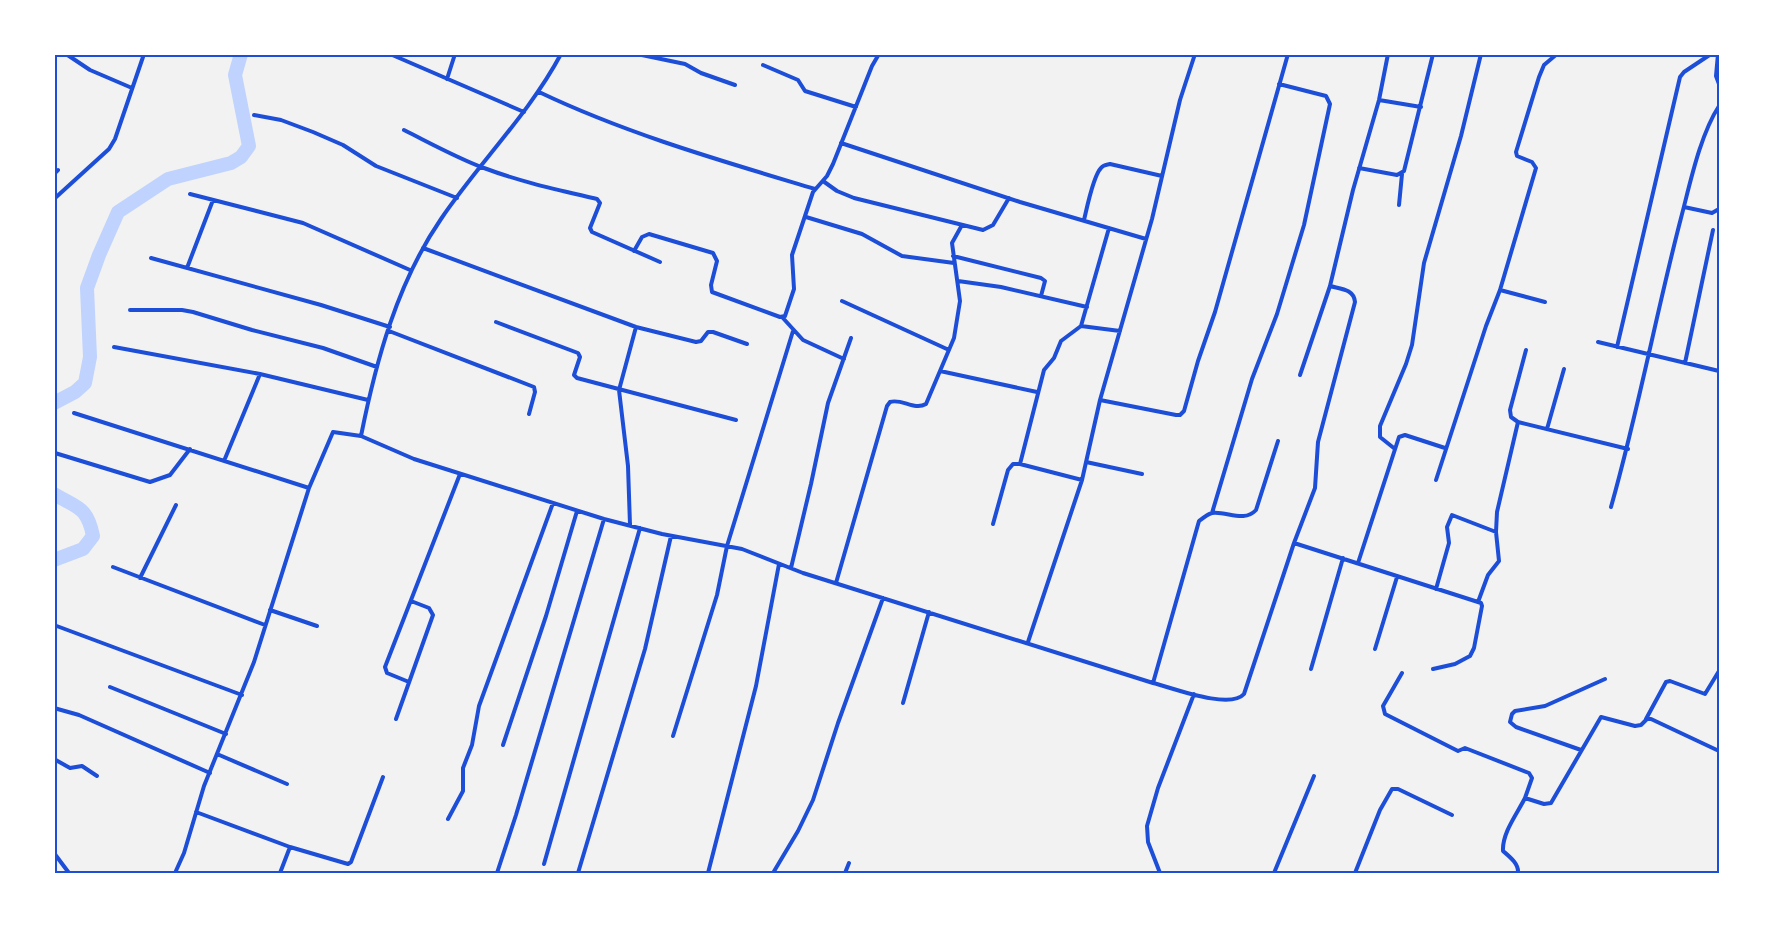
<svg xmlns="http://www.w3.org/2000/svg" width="1773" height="927" viewBox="0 0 1773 927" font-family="Lato,sans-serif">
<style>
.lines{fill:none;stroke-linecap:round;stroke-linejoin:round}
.river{stroke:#bfd3fe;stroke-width:14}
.minor{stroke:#1d4ed8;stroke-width:4}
.neatline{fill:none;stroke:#1d4ed8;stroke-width:2}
</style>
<rect width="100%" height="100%" fill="#f2f2f2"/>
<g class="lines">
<!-- river -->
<path class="river" d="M54,403L75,392L85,383L90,357L87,288L99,255L118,212L168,179L231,163L241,157L249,146L235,75L241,54
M54,494C77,508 87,506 93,536L83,549L54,560"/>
<!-- minor -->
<path class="minor" d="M66,54L90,70L132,88
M390,54L524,112
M637,54L685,64L701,73L735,85
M1718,54L1716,76L1719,84
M763,65L798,80L805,91L856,107
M447,79L455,54
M539,92C627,134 722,161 815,189
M1379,100L1421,107
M254,115L281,120L313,132L343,145L376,166L457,198
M404,130C430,143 457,158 484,168C521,182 559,190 597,199L600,203L590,228L592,232L660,262
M841,143L1020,202L1146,239
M1359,168L1397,175L1404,171L1433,54
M54,174L58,170
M823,181L837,191L854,198L983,230L993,225L1009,198
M190,194L303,223L410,270
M54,199L109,149L115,139L144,54
M1399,205L1402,174
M1684,207L1712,213L1719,209
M806,217L862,234L902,256L954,263
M1084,220C1087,208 1093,176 1101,168C1103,165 1106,165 1110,164L1162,176
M423,248L636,327L696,342L701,341L708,332H713L747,344
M634,251L642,237L649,234L713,253L717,261L711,285L712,292L780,317L785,316L794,289L792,255L813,192L827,176L833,164L872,66L879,54
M953,256L1041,278L1045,281L1041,296
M151,258L321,305L390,327
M187,268L213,200
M958,281L1001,287L1087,307
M1500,290L1545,302
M842,301L949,350
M130,310H182L193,312L252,330L323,348L377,367
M782,317L803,340L844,359
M496,322L578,353L580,357L574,375L577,378L736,420
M1081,326L1109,228
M389,331L534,387L535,392L529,414
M1598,342L1719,371
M114,347L260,374L368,400
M1617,347L1680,77L1684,72L1711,54
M1526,350L1510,410L1511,417L1518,422L1628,449
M1685,363L1713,230
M940,371L1037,392
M1300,375L1330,286L1353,190L1379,100L1388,54
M1100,400L1176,415H1180L1184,411L1198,361L1215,312L1288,54
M74,413L309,488
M1547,429L1564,369
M361,436C376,361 397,283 441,219C479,163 529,114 561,54
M1395,449L1380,437V426L1406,364L1412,345L1424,263L1461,136L1481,54
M55,453L150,482L170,475L190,449
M224,461L260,374
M1086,462L1142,474
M1020,464L1044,370L1054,358L1061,341L1081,326L1120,331
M1436,480L1486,326L1500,290L1536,168L1532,162L1517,156L1516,152L1539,77L1544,65L1557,54
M1611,507C1638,412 1656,314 1681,218C1690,184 1700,135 1719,106
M1212,513L1252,379L1277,314L1304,225L1330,104L1326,96L1279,84
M993,524L1008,470L1013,464H1020L1082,480
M630,525L628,466L619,390L636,327
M1294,543L1478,602
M1358,563L1399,437L1405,435L1445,448
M113,567L265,625
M791,568L811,484L828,403L851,338
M140,578L176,505
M836,583L887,406L890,402C902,398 914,411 926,404L954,338L960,301L952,243L962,225
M1436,589L1449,543L1447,527L1452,515L1496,532
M270,610L317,626
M54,625L242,695
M1028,642L1082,480L1100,400L1152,219L1180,100L1195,54
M1375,649L1397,577
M1311,669L1343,558
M1433,669L1455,664L1470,656L1474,648L1482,606L1481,603L1478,602L1488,575L1499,561L1496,532L1497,512L1518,422
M1402,673L1383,706L1385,714L1458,751L1465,748L1529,773L1532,778L1525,798
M409,682L387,673L385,667L460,474
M1153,683L1199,521C1203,518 1208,514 1212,513C1227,511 1244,523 1256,510L1278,441
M110,687L226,734
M903,703L929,612
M54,708L79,715L210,773
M396,719L433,615L429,608L411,601
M1646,719L1666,682L1670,681L1705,694L1719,671
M673,736L717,595L727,546L793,331
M503,745L546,616L577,511
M1581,750L1516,727L1510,722L1512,714L1515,711L1545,706L1605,679
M217,754L287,784
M54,759L70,768L82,766L97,776
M196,812L290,847L348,864L351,862L383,777
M448,819L463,791V768L472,745L479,706L553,503
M54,853L69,873
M544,864L640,528
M175,873L184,853L204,786L254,662L309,488L333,432L361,436L414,459L604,519L662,534L742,549L803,573L1153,683C1173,688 1230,710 1244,694L1294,543L1315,488L1318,442L1355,302C1354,289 1341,289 1330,286
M280,873L290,847
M497,873L516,815L604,519
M578,873L645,649L671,536
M708,873L756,686L779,564
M773,873L798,831L813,800L838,723L883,598
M845,873L849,863
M1160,873L1148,842L1147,826L1158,788L1194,694
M1274,873L1314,776
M1355,873L1380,810L1392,789H1398L1452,815
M1518,873C1519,864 1510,857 1503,851C1502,833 1517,814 1525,798L1544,804L1551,803L1601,717L1635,726L1641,725L1647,719H1651L1719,751"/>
</g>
<!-- border -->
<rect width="1773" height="927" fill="none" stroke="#ffffff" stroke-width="111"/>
<rect x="56" y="56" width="1662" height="816" class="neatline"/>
</svg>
